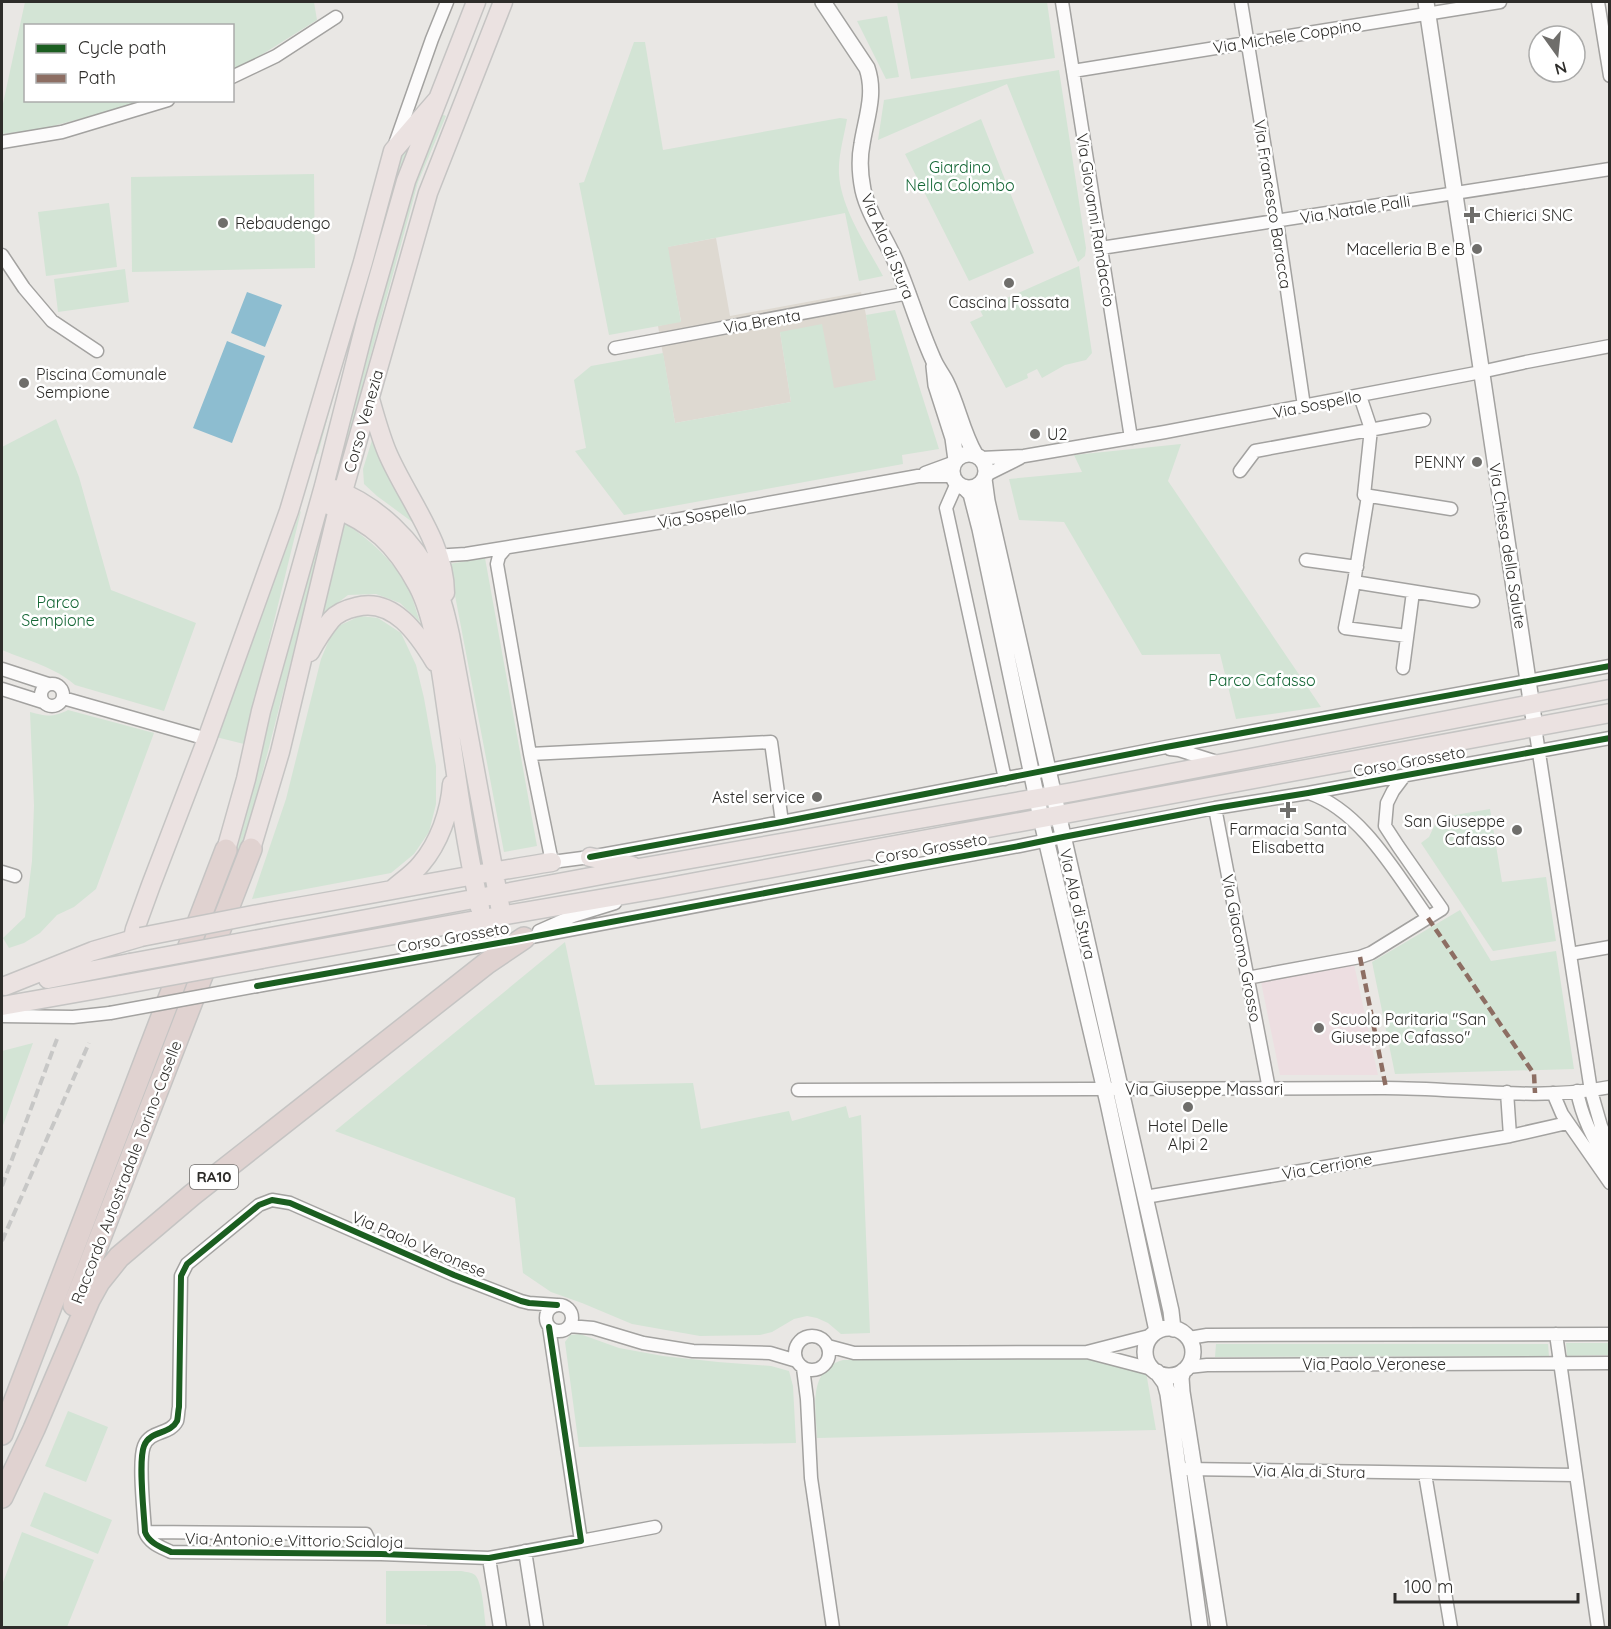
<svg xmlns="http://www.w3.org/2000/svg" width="1611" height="1629" viewBox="0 0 1611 1629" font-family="Quicksand,sans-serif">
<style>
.built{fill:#ded9d1}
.education{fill:#eddee1}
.green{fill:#d3e4d5}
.water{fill:#8dbdd0}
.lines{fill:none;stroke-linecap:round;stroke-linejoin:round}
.minor-casing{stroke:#a3a2a0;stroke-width:15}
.tertiary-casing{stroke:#a3a2a0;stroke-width:18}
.primary-casing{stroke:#c5c4c3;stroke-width:21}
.motorway-casing{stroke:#c5c4c3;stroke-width:24}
.minor{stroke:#fcfbfb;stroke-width:12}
.tertiary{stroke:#fcfbfb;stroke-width:15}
.primary{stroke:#ebe2e1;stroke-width:18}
.motorway{stroke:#e0d2d0;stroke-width:21}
.rail{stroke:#c7c7c6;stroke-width:4;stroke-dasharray:9 4.5;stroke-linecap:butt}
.minor-bridge-casing{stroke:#a3a2a0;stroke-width:15;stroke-linecap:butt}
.primary-bridge-casing{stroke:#c5c4c3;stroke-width:21;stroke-linecap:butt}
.minor-bridge{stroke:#fcfbfb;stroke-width:12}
.primary-bridge{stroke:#ebe2e1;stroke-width:18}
.quiet{stroke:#8d6e63;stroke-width:4.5;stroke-dasharray:9 4.5;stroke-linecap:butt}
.cycleway-casing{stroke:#fff;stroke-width:10}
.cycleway{stroke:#1b5e20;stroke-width:6}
.poi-dot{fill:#6f6e6b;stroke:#fff;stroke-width:2}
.labels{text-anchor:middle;stroke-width:5;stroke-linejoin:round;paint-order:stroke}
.shield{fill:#fff;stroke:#6d6c6a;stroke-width:1.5}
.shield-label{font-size:15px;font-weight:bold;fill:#2e2d2a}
.street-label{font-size:16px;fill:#2e2d2a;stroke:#fff}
.park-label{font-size:16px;fill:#156736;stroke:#fff}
.poi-label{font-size:16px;fill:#2e2d2a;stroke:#fff;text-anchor:start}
</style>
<rect width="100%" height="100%" fill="#e9e7e4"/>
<!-- built -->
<path class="built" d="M716,238L730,316L861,292L866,315L877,380L834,389L780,332L791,402L675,423L658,326L681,321L667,247Z"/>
<!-- education -->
<path class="education" d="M1354,964L1378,1075H1280L1261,982Z"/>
<!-- green -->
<path class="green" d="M25,2H314L317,20L247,64L233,71L232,26H26V100L147,101L38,130L2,134V108Z
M897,2H1047L1055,58L911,79Z
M887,16L899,77L886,79L857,21Z
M634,42H645L663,150L840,118L847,119C844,137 838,156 839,174C841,209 867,246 883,276L859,281L845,213L668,247L681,322L609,335L579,183L584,182Z
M1059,70L1086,248L1085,256L1078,262L1007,84L878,140L884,100Z
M439,113L446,116L418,182L411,208L341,464L336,462L405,206Z
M981,119L1034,253L969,281L905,154Z
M412,143L392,196L372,273L370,266L396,160Z
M314,174L315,268L132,272L131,177Z
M109,203L117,267L46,276L38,212Z
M1079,266L1092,353L1086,360L1065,365L1042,378L1037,369L1027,374L1028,378L1006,388L970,322L983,316L980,310Z
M125,269L129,302L58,312L54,279Z
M360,296L318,454L312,453Z
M895,310L939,449L902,455L903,464L624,515L575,451L586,448L574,380L591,366L663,353L675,423L791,402L780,332L822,324L834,388L876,380L866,315Z
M56,419L79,477L111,590L196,623L164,711L75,685C55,667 26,660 2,650V447Z
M372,440L415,524L377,496L364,484L363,469Z
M1181,444L1168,481L1321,707L1236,719L1220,654L1142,655L1064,522L1019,520L1009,479L1082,472L1074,455Z
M301,511L244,744L216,737L300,512Z
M324,516L327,517V521L247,833L241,850L237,849L320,519Z
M345,523C371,541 392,559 407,586C413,597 416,611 420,622L400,603L376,594L348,595L322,615Z
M485,558L537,846L504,852L449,564Z
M360,616L378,618L401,633L416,665L424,698L436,766V804L429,832L414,854L391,873L252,899L286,799L321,659L334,628Z
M68,710L154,733L96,889L74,907L57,915L40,933L24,943L9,948L3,938L25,917L32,861L34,805L30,712C46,716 52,718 68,710Z
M1490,809L1502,882L1546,877L1556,941L1493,951L1421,843L1429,837L1438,818Z
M1460,910L1491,961L1556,951L1574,1069L1395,1074L1372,962Z
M565,942L595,1085L693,1083L701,1129L789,1111L792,1121L846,1106L849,1118L861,1115L870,1333L841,1334L828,1323L817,1318L807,1316L794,1319L772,1332L760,1335L700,1336L632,1324L582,1303L551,1292L523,1273L515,1198L335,1131Z
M33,1043L2,1128V1051Z
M580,1334L619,1348L663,1356L718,1362L771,1366L789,1371L793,1386L796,1443L579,1447L565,1342L570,1335Z
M1566,1343H1609V1355L1567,1356Z
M1216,1344H1548L1549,1356L1215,1357Z
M1102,1359L1146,1372L1156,1430L817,1438C816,1409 807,1370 843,1360Z
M68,1411L108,1427L86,1482L45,1466Z
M44,1492L112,1520L98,1554L30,1526Z
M22,1532L94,1560L67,1627H2V1585Z
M386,1571H461C466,1572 471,1572 475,1575C483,1583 484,1616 486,1627L427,1628V1625L386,1624Z"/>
<!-- water -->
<path class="water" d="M247,292L282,305L265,347L231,333Z
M227,341L265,356L232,443L193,428Z"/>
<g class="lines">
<defs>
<path id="minor" d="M1062,2L1131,438
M1241,2L1277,222L1304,406
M1598,2L1610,76
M1073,71L1500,2
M232,77L276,56L336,17
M2,142L62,132L168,100
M395,144L432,39L447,2
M1101,248L1610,169
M2,255L24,288L52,321L97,351
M615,348L909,293
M1360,396L1371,429L1364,495L1451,509
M981,458L1024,456L1165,432L1476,373L1526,362L1610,346
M1240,471L1255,451L1424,420
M925,473L955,462
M986,475L1020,458
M957,483L946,508L1005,779
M1368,496L1354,582L1473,601
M506,548L499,556L497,564L530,754L552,862L590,857L782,822L1166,747L1610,666
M433,556L466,554L669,521L918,476H953
M1306,560L1357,567
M1354,582L1345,628L1407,636
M1403,668L1413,592
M2,669L48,684
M41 695a11 11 0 1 1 22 0a11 11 0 1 1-22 0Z
M2,689L43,702
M63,698L207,739
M1535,727L1591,1091L1601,1126L1610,1146
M1170,749L1179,750L1220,763
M530,754L771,742L782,822
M1309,793C1362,811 1397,875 1428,918
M1215,808L1269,1089
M867,852L908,865
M2,872L15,876
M539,931L573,916L615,903
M1570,954L1610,947
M1247,978L1360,957L1371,953L1442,909L1398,846L1385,826L1387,803L1393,791L1405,775
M257,986L510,941L909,866L1019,846L1063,837L1215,808L1308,793L1610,738
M2,1016L73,1017L110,1013
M798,1090C992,1089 1185,1089 1379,1088C1455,1087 1534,1102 1610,1087
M1577,1091C1582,1118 1594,1142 1610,1165
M1507,1092L1510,1136
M1553,1093L1562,1114L1610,1183
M1145,1197L1510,1136L1567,1123
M546 1318a13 13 0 1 1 26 0a13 13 0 1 1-26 0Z
M569,1326L593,1328L643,1343L693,1351L770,1353L797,1361
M549,1327L581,1541L489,1558L381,1554L171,1552C161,1547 149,1543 145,1532C144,1513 138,1461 144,1446C150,1430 170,1435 177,1421C178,1418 178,1411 179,1407L181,1276L187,1264L259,1205L272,1200L290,1203L454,1275L521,1301L529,1303L557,1305
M1556,1334L1598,1628
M795 1353a17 17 0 1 1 34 0a17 17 0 1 1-34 0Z
M1189,1338L1207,1335L1610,1334
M828,1346L854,1353L1087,1352L1152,1369
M1087,1352L1153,1335
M1188,1367L1207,1365L1610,1363
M803,1368L807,1399L811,1478L833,1628
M1186,1469L1575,1475
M1425,1474L1451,1628
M145,1532L366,1534L371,1545L381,1554
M581,1541L655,1527
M525,1551L537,1628
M489,1558L500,1628"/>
<path id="tertiary" d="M823,2L867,68C876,94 866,118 862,144C859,159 860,175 863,190C869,216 887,240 897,265C910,296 919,328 933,359C936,367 942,374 946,382C958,406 962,432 975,454
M1426,2L1535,727
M934,366L936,385L953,438L956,460
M952 471a17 17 0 1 1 34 0a17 17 0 1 1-34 0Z
M984,479L987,501L1171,1311L1173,1329
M964,487L971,494L980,529L1041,818L1108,1103L1157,1331
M1145 1352a24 24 0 1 1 48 0a24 24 0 1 1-48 0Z
M1183,1371L1181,1378L1182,1392L1219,1628
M1157,1372L1165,1383L1168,1394L1200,1628"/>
<path id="primary" d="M370,399C375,417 380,435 387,452C406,497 445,543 445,593
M334,489C377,505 414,541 434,582C442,599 446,617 450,635L500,906
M329,505C373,524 395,543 418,586C436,620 442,680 448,719C457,782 466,846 480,908
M310,652C316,641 323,630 331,620C337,613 347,609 356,607C393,597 418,634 435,662
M251,849L280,752L338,509L428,193L503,2
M226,850L246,779L261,711L324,486L366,321L406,181L476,2
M590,857L632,866
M392,890C402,881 413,874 421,864C439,843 450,812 452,784
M269,912C364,896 457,877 552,862
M133,938L135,929L151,885L207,739L289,511L363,262L393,151L437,100
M265,938L639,868L1073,792L1610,689
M262,959L465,922L658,889L1610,713
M48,979L130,963
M5,986L93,951L141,937
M2,1006L121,985"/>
<path id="motorway" d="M74,1305L251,849
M2,1434L226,850
M2,1497L34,1429L89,1300L99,1282L119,1257L192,1195L487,963L524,938"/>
</defs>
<!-- minor casing -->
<use href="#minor" class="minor-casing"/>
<!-- tertiary casing -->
<use href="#tertiary" class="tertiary-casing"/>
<!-- primary casing -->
<use href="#primary" class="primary-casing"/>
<!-- motorway casing -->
<use href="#motorway" class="motorway-casing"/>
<!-- minor -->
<use href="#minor" class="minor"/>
<!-- tertiary -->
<use href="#tertiary" class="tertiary"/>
<!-- primary -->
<use href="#primary" class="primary"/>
<!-- motorway -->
<use href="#motorway" class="motorway"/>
<!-- rail -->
<path class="rail" d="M2,1186L57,1039
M2,1241L89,1043"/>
<defs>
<path id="minor-bridge" d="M110,1013L257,986"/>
<path id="primary-bridge" d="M141,937L269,912
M130,963L265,938
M121,985L262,959"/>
</defs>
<!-- minor-bridge casing -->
<use href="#minor-bridge" class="minor-bridge-casing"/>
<!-- primary-bridge casing -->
<use href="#primary-bridge" class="primary-bridge-casing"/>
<!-- minor-bridge -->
<use href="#minor-bridge" class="minor-bridge"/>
<!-- primary-bridge -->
<use href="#primary-bridge" class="primary-bridge"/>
<!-- quiet -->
<path class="quiet" d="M1428,918L1534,1074L1535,1093
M1360,957L1386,1088"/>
<defs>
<path id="cycleway" d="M590,857L782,822L1166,747L1610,666
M257,986L510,941L909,866L1019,846L1063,837L1215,808L1308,793L1610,738
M549,1327L581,1541L489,1558L381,1554L171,1552C161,1547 149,1543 145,1532C144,1513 138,1461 144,1446C150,1430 170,1435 177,1421C178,1418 178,1411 179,1407L181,1276L187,1264L259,1205L272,1200L290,1203L454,1275L521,1301L529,1303L557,1305"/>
</defs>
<!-- cycleway casing -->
<use href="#cycleway" class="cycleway-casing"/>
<!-- cycleway -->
<use href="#cycleway" class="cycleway"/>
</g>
<!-- markers -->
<g class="poi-dot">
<path d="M1469 206h6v6h6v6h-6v6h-6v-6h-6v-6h6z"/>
<circle cx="223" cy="223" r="6"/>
<circle cx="1477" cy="249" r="6"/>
<circle cx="1009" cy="283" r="6"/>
<circle cx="24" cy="383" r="6"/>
<circle cx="1035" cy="434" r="6"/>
<circle cx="1477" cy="462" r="6"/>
<circle cx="817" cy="797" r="6"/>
<path d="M1285 801h6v6h6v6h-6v6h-6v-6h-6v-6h6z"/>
<circle cx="1517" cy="830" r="6"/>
<circle cx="1319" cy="1028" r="6"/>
<circle cx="1188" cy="1107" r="6"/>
</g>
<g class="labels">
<!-- shield labels -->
<rect class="shield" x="190" y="1165" width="48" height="24" rx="4.5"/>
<g class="shield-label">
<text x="214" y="1182">RA10</text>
</g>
<!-- street labels -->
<g class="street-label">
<text transform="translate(1287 36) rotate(-9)" y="6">Via Michele Coppino</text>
<text transform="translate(1273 204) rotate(81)" y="6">Via Francesco Baracca</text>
<text transform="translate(1355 209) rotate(-9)" y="6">Via Natale Palli</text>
<text transform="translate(1096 220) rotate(81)" y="6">Via Giovanni Randaccio</text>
<text transform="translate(888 246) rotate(67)" y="6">Via Ala di Stura</text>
<text transform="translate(762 321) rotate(-10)" y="6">Via Brenta</text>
<text transform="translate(1317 404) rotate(-11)" y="6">Via Sospello</text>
<text transform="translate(363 421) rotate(-74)" y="6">Corso Venezia</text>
<text transform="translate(702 515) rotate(-10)" y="6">Via Sospello</text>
<text transform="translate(1508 546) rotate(81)" y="6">Via Chiesa della Salute</text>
<text transform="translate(1409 761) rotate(-10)" y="6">Corso Grosseto</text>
<text transform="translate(931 848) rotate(-10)" y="6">Corso Grosseto</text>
<text transform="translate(1078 904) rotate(77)" y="6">Via Ala di Stura</text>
<text transform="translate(453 937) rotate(-10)" y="6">Corso Grosseto</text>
<text transform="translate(1242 948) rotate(79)" y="6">Via Giacomo Grosso</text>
<text x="1204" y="1095">Via Giuseppe Massari</text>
<text transform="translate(1327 1166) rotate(-10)" y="6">Via Cerrione</text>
<text transform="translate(126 1172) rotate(-69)" y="6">Raccordo Autostradale Torino-Caselle</text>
<text transform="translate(419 1244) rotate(23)" y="6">Via Paolo Veronese</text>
<text x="1374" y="1370">Via Paolo Veronese</text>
<text transform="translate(1309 1471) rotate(1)" y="6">Via Ala di Stura</text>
<text transform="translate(294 1540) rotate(1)" y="6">Via Antonio e Vittorio Scialoja</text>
</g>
<!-- park labels -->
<g class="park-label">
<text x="960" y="173">Giardino<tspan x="960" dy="18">Nella Colombo</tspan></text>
<text x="58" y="608">Parco<tspan x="58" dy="18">Sempione</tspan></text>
<text x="1262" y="686">Parco Cafasso</text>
</g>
<!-- poi labels -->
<g class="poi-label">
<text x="1484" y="221">Chierici SNC</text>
<text x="235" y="229">Rebaudengo</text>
<text x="1465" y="255" text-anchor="end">Macelleria B e B</text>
<text x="1009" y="308" text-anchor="middle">Cascina Fossata</text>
<text x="36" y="380">Piscina Comunale<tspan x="36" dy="18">Sempione</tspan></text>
<text x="1047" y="440">U2</text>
<text x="1465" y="468" text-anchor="end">PENNY</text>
<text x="805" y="803" text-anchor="end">Astel service</text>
<text x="1505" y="827" text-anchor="end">San Giuseppe<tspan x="1505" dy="18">Cafasso</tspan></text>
<text x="1288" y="835" text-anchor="middle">Farmacia Santa<tspan x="1288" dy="18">Elisabetta</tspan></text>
<text x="1331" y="1025">Scuola Paritaria "San<tspan x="1331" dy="18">Giuseppe Cafasso"</tspan></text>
<text x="1188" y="1132" text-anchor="middle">Hotel Delle<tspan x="1188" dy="18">Alpi 2</tspan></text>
</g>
</g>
<!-- border -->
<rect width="1611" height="1629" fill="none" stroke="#2e2d2a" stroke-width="6"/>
<!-- legend -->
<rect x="24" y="24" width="210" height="78" fill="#ffffff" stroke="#ababaa" stroke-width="1.5"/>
<rect x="36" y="44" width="30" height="9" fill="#1b5e20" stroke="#ababaa" stroke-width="1.5"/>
<text x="78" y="54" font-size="18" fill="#2e2d2a">Cycle path</text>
<rect x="36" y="74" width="30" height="9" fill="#8d6e63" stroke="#ababaa" stroke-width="1.5"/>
<text x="78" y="84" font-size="18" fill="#2e2d2a">Path</text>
<!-- north arrow -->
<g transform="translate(1557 54) rotate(165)"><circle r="28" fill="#ffffff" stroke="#ababaa" stroke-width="1.5"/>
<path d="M0-4.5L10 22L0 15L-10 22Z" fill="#6f6e6b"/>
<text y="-9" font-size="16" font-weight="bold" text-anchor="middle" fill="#2e2d2a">N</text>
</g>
<!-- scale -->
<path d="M1395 1593v9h183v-9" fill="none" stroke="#2e2d2a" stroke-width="3"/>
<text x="1404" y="1593" font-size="18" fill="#2e2d2a" stroke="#ffffff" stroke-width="4.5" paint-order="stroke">100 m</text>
</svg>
